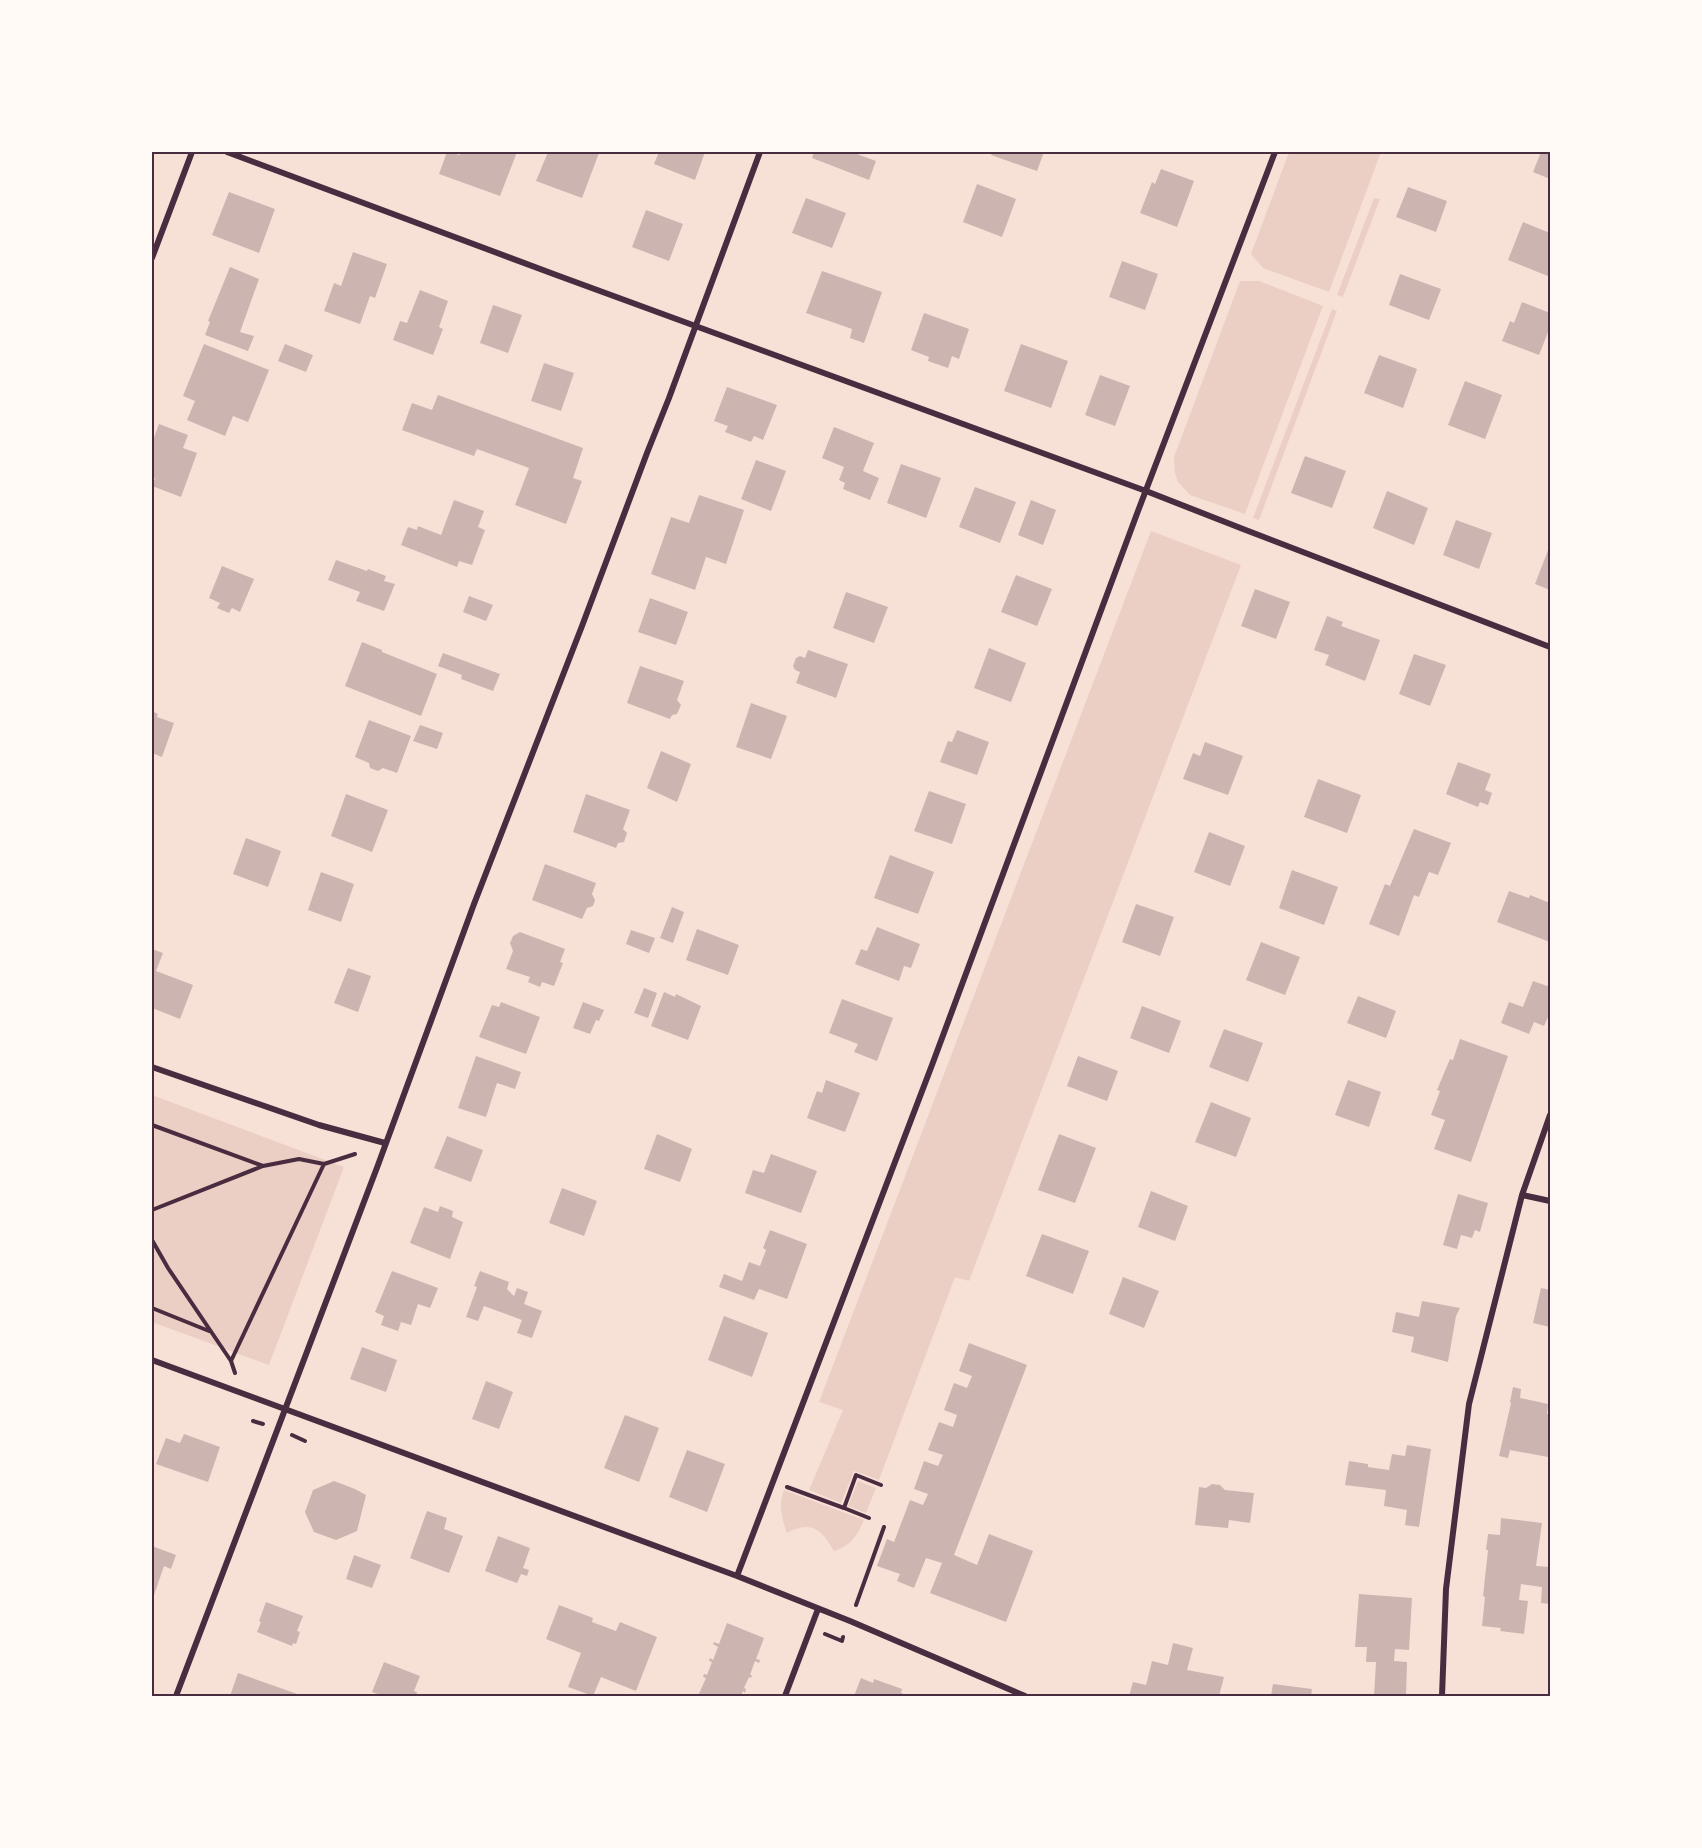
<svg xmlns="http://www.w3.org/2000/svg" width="1702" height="1848" viewBox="0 0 1702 1848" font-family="Mulish,sans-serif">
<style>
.green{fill:#ebcfc5}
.building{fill:#ccb4b1}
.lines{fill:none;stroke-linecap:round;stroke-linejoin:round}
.path{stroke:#4a2c40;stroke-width:4}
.minor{stroke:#4a2c40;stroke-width:6}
.neatline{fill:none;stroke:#4a2c40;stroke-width:2}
</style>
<rect width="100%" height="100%" fill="#f7e1d7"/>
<!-- green -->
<path class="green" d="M1289,152H1381L1329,292L1263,268L1251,254Z
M1374,198L1380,199L1343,297L1337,295Z
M1240,281H1259L1323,306L1245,514L1190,495L1178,482L1175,473L1174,457Z
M1332,309L1337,311L1259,520L1253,518Z
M1151,531L1241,565L969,1281L955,1277L879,1480L854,1471L841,1503L809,1490L843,1410L819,1402Z
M152,1095L344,1167L269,1365L152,1322Z
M858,1481L876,1488L866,1513L848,1506Z
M784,1490L864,1520C857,1536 851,1546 834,1551C821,1529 812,1520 787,1533C782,1519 778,1505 784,1490Z"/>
<!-- building -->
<path class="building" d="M447,152L460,155L461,152H517L500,196L439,174Z
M548,152H595L599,153L582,198L536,181Z
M659,152H705L695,180L654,164Z
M814,152H858L857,154L876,161L869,180L812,158Z
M993,152H1044L1037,171L991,155Z
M1541,152H1550V179L1533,172Z
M1161,169L1194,181L1177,227L1140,213L1152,182L1155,184Z
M977,184L1016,199L1002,237L963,222Z
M1408,187L1447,201L1436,232L1396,217Z
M229,192L275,209L259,253L212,235Z
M806,198L846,213L832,248L792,233Z
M646,210L683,224L669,261L632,247Z
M1523,222L1550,233V269L1548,276L1508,260Z
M353,252L387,264L375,298L370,296L360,324L324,311L334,283L341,286Z
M1122,261L1158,274L1145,310L1109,297Z
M230,267L259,279L240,332L254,336L248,351L205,335L210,322L208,321Z
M822,271L882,292L864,343L850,338L852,329L806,313Z
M1400,274L1441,289L1429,320L1389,305Z
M420,290L448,301L439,327L443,329L433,355L393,340L400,321L407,323Z
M1522,302L1550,313V327L1539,355L1502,341L1510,321L1514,323Z
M493,305L522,315L508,353L480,343Z
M924,313L969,329L959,359L952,356L948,368L928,361L929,357L911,350Z
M204,344L269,370L248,422L233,416L225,436L187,420L195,401L183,396Z
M285,344L313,355L306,372L278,361Z
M1021,344L1068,361L1051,408L1004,391Z
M1379,355L1417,369L1403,408L1364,393Z
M544,363L574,373L561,411L531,401Z
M1100,375L1130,386L1115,426L1085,415Z
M1465,381L1502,395L1485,439L1448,425Z
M727,387L777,405L763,440L754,436L751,442L725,432L728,426L714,421Z
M438,395L583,448L573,478L582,481L566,524L515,505L529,468L477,449L474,456L402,430L412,403L432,410Z
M159,424L188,435L183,448L197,453L181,497L152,486L155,478L152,477V443Z
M834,427L874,443L863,471L879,478L870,500L843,489L845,483L839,480L844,467L822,458Z
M1305,456L1346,471L1332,508L1291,493Z
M756,460L786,471L771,511L741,499Z
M901,464L941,478L926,518L887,503Z
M975,487L1016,502L1000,543L959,527Z
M1387,491L1428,508L1414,545L1373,528Z
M699,495L744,510L726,564L706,557L695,590L651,574L671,517L689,523Z
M454,500L484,511L478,527L485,530L472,565L459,561L457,567L401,545L408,527L417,530L418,526L441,535Z
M1031,500L1056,510L1043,545L1018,535Z
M1456,520L1492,533L1479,569L1443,555Z
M1550,545V590L1535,584Z
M336,560L367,571L368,569L386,576L384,581L395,584L384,611L356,601L360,592L328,580Z
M222,566L254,579L240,612L232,608L229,613L217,608L220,603L209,598Z
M1016,575L1052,589L1037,626L1001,612Z
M1255,589L1290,602L1276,639L1241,626Z
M846,592L888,607L874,643L833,628Z
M469,596L493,605L486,621L463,612Z
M650,598L688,612L676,645L638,632Z
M1327,616L1343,622L1341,626L1380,640L1365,681L1325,665L1329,655L1314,650Z
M362,642L382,650V652L437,674L421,716L345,686Z
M989,648L1026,663L1011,702L974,688Z
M808,650L848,664L836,698L796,683L800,672L795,670L793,666L796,658L800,656L805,658Z
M443,653L500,674L493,691L461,679L462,675L438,666Z
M1414,654L1446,665L1430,706L1399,694Z
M640,666L684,681L677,700L681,705L677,714L672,715L670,719L627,703Z
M751,703L787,716L771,759L736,747Z
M152,711L158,714L157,717L174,723L162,757L152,753Z
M369,720L411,736L397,773L383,768L378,771L370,768L369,763L355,757Z
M420,725L443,733L437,749L413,741Z
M957,730L989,742L977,775L940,762L948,741L952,742Z
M1205,742L1243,756L1228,795L1183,779L1193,753L1200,756Z
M661,751L691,764L677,802L647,788Z
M1458,762L1491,774L1485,790L1492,793L1488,805L1480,802L1478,807L1446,794Z
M1318,779L1361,795L1347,833L1304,817Z
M929,791L966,804L952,844L914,831Z
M346,794L388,810L372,852L331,836Z
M586,794L630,810L623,829L627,833L624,842L618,843L616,848L573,832Z
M1414,829L1451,843L1438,875L1429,872L1419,897L1414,895L1399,936L1369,924L1385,884L1390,886Z
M1209,832L1245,846L1230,886L1194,872Z
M246,838L281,851L268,887L233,874Z
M890,855L934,872L918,914L874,898Z
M545,864L596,883L592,894L595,900L593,906L587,908L582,919L532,900Z
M1292,870L1338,887L1324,925L1279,908Z
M321,872L354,884L341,922L308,910Z
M1509,891L1529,898L1530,895L1550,903V942L1497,922Z
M1136,904L1174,917L1160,956L1122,942Z
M672,907L684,912L673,943L660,938Z
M877,927L920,944L911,968L904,966L899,981L855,964L861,949L867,951Z
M697,929L739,945L728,975L686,960Z
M631,930L655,938L649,953L626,944Z
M520,932L565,949L560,962L563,963L554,986L542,982L540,987L528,982L530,977L506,969L513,951L510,943L513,936Z
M1261,942L1300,957L1285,995L1246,980Z
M152,949L163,953L156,971L193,985L180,1019L152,1008Z
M348,968L371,976L358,1012L334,1003Z
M1533,981L1550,987V1018L1548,1017L1544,1026L1534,1022L1529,1034L1501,1023L1509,1002L1523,1007Z
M644,988L657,993L648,1018L634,1013Z
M664,992L675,997L676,994L701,1006L688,1040L651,1026Z
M1358,996L1396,1011L1386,1038L1347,1023Z
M842,999L893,1018L877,1061L854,1052L858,1044L829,1033Z
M501,1002L540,1017L526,1054L479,1037L492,1005L499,1007Z
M583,1002L604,1010L599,1021L596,1020L590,1034L573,1028Z
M1142,1006L1181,1021L1169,1053L1130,1038Z
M1224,1029L1263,1043L1248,1082L1209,1067Z
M1460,1039L1508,1056L1471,1162L1434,1149L1445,1120L1431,1115L1440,1091L1437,1090L1450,1059L1453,1060Z
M476,1056L521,1072L515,1089L497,1083L486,1117L458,1108Z
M1078,1056L1118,1071L1107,1101L1067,1086Z
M826,1080L860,1093L845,1132L807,1118L817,1091L822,1093Z
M1348,1080L1381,1092L1369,1127L1335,1115Z
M1211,1102L1251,1118L1236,1157L1195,1142Z
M657,1134L692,1149L680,1182L644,1169Z
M1059,1134L1096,1148L1075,1203L1038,1190Z
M447,1136L483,1150L471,1182L434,1168Z
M771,1154L817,1171L801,1213L745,1193L753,1170L764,1173Z
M562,1188L597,1201L584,1236L549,1223Z
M1151,1191L1188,1206L1175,1241L1138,1227Z
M1458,1194L1488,1203L1480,1232L1475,1230L1472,1238L1461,1235L1457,1249L1443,1245Z
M440,1206L453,1211L452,1217L463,1222L450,1259L410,1243L424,1207L438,1212Z
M770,1230L807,1244L787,1299L759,1289L754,1300L719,1287L724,1274L742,1281L749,1262L760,1266L766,1250L763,1248Z
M1042,1234L1089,1251L1073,1294L1026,1276Z
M392,1271L438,1288L430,1308L418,1304L411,1325L401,1322L398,1331L381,1325L384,1316L375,1312Z
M480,1271L509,1282L507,1289L514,1296L517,1288L528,1292L524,1304L542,1311L532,1338L517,1333L522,1320L484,1306L478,1321L466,1317L477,1287L474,1286Z
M1123,1277L1159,1291L1144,1328L1109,1314Z
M1541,1288L1550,1290V1327L1533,1323Z
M1422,1301L1460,1308L1456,1316L1448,1362L1411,1352L1414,1337L1392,1332L1396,1312L1419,1317Z
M724,1316L768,1333L752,1377L708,1360Z
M969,1343L1027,1365L954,1555L977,1565L989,1534L1033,1551L1006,1622L930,1593L942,1563L926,1558L914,1588L897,1581L900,1574L877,1566L887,1539L894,1542L910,1500L923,1505L928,1494L914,1489L924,1461L938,1466L943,1455L928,1450L939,1422L953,1427L957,1415L944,1410L954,1383L967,1388L972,1376L959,1371Z
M362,1347L397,1360L386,1392L350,1379Z
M486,1381L513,1392L499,1429L472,1419Z
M1513,1387L1521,1389L1520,1398L1548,1404L1547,1414H1550V1441L1548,1457L1510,1450L1508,1458L1499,1456L1511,1403L1510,1402Z
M625,1415L659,1428L639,1482L604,1468Z
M184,1434L220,1447L208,1482L156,1464L166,1438L180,1443Z
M1407,1445L1431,1449L1419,1527L1405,1525L1407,1510L1384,1506L1386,1490L1345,1485L1349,1461L1368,1464V1467L1389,1470L1392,1454L1405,1456Z
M687,1450L725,1464L707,1512L669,1497Z
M334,1481L355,1489L366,1495L357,1531L336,1540L314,1532L305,1512L313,1490Z
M1212,1484L1220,1485L1225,1490L1254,1493L1250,1523L1229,1520L1228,1528L1195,1525L1199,1487L1206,1488Z
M427,1511L447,1518L444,1529L463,1536L449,1573L410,1558Z
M1501,1518L1542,1523L1536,1566L1550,1567V1604L1541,1603L1542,1587L1521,1584L1519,1600L1528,1601L1524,1634L1500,1631L1501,1628L1482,1626L1485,1597L1483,1596L1488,1550H1486L1488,1534L1500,1535Z
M498,1536L530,1548L523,1568L529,1570L527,1576L521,1574L517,1583L485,1571Z
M152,1546L176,1555L171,1569L164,1566L152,1601Z
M354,1555L381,1565L372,1588L346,1579Z
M1359,1594L1412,1598L1409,1650L1395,1649L1394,1661L1407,1662L1406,1696H1374L1376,1662H1366L1367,1647H1355Z
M266,1602L303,1616L297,1631L300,1632L296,1644L293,1643L292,1646L257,1632L261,1622L259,1621Z
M559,1605L593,1618L592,1622L616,1631L620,1622L657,1637L636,1691L601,1677L593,1696L568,1687L581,1653L546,1639Z
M727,1623L764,1638L756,1659L760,1660L759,1663L755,1661L750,1675H752L751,1678L749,1677L744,1688L746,1689L745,1693L743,1691L741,1696H698L706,1678L703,1677L704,1674L707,1675L712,1662L709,1661L710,1658L713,1660L718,1647L713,1644L714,1642L719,1644Z
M1173,1643L1193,1648L1187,1670L1224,1677L1219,1696H1129L1133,1682L1146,1685L1152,1661L1168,1665Z
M384,1662L420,1676L414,1691L417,1692L416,1696H384L372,1692Z
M238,1673L303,1696H230Z
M861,1678L873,1683L874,1679L902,1689L901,1693L909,1696H854Z
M1273,1684L1312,1689L1311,1696H1271Z"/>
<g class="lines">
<!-- path -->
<path class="path" d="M152,1125L263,1166
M152,1210L263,1166L299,1159L324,1164
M152,1240L168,1268L231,1361L235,1373
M152,1308L209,1331
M231,1361L324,1164L355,1154
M253,1421L263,1424
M292,1435L305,1441
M787,1487L844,1508L856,1475L881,1485
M844,1508L869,1518
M856,1605L884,1527
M825,1634L842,1641L843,1637"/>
<!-- minor -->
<path class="minor" d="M227,152L559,276L1146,491L1243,529L1550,647
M152,258L192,152
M152,1067L319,1125L385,1143
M1522,1195L1550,1201
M152,1360L737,1576L850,1621L1025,1696
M737,1576L932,1065L1138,511L1275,152
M176,1696L378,1165L474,904L582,626L647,453L669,398L760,152
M785,1696L818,1609
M1442,1696L1446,1589L1469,1404L1522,1195L1550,1115"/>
</g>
<!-- border -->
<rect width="1702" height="1848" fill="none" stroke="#fffaf5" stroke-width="306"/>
<rect x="153" y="153" width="1396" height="1542" class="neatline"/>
</svg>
